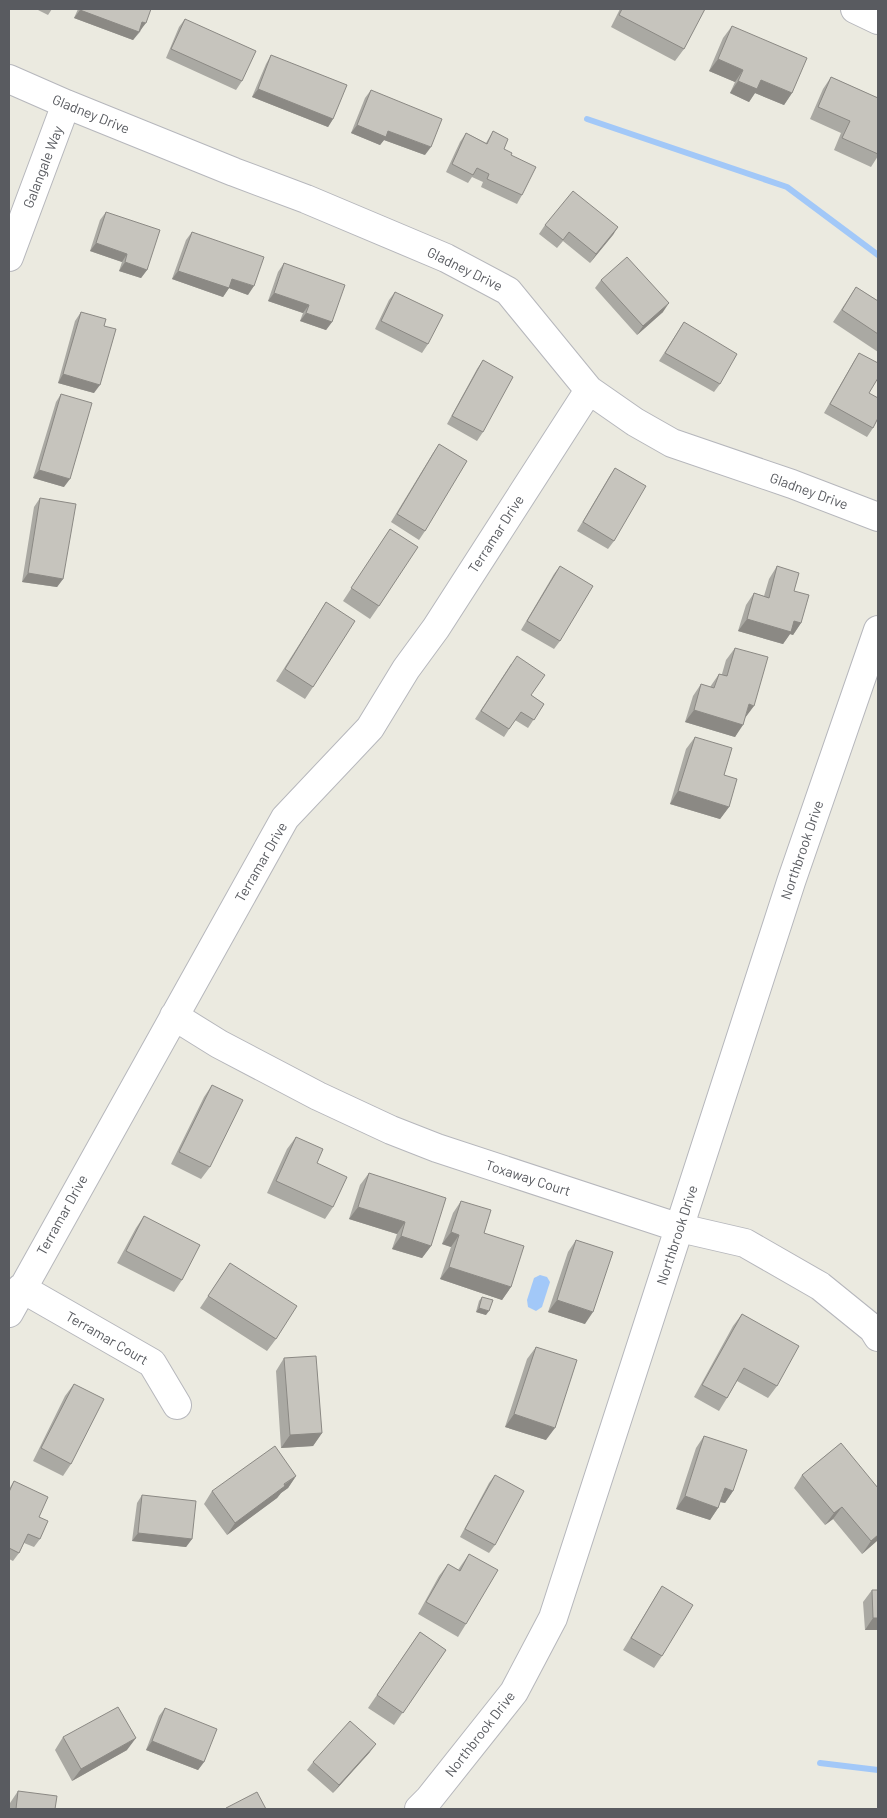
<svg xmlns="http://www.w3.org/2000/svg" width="887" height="1818" viewBox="0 0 887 1818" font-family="Barlow,sans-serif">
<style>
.water{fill:#a2c8f8}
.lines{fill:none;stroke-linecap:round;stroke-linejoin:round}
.stream{stroke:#a2c8f8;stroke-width:6}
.minor-casing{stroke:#b6b7bc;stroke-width:30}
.minor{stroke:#fff;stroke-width:28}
.wall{fill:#aaa9a3}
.shaded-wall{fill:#8b8984}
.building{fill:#c6c4bd;stroke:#8b8984}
.labels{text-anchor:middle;stroke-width:4.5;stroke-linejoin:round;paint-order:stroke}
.street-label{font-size:14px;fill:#595b60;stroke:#fff}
</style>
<rect width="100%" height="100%" fill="#ebeae0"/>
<!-- water -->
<path class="water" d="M540,1275L547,1277L550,1282L542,1307L536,1311L528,1307L527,1300L534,1278Z"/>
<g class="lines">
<!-- stream -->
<path class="stream" d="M587,119L787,187L878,255
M820,1763L878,1770"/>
<defs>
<path id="minor" d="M855,9L878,20
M9,79L66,104L234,172L306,199L446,258L508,291L589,390L635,422L672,443L792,484L878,517
M9,257L66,104
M174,1016L219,1044L318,1096L391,1130L437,1148L680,1228L745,1243L820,1286L873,1329L878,1337
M21,1288L152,1363L177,1405
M9,1313L285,818L370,728L406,669L436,628L589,390
M419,1809L429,1799L514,1692L553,1618L791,882L878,630"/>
</defs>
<!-- minor casing -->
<use href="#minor" class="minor-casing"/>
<!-- minor -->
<use href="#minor" class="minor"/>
</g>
<!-- wall -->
<path class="wall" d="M36,9H52L48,15Z
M78,9H151L140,32L133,40L74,18Z
M620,9H704L684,49L675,61L611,27Z
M185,19L242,81L236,90L166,58L179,27Z
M732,26L792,93L784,105L755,93L749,102L730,93L735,82L709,71L723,38Z
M271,55L333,119L328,127L252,97L266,64Z
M831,77L878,98V156L871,167L834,150L841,133L810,119L823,89Z
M371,90L425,155L384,140L380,145L351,133L365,98Z
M493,131L504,149L511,155L522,195L517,204L481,187L483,182L472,177L468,183L446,172L460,142L466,133L486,143Z
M106,212L147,270L141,278L119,271L122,262L90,251L100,220Z
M545,225L618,227L590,263L563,241L557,248L539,234Z
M192,232L248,295L229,288L223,297L172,279L186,240Z
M284,263L332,322L326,330L300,321L303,313L268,301L278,272Z
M601,280L663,312L637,335L595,288Z
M856,287L878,301V352L833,322Z
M395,292L428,344L422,353L375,329L389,300Z
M81,312L104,326L94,393L58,383L75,321Z
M684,322L720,384L714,392L659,361Z
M859,353L869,393L873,428L867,437L824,413L854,361Z
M483,360V432L477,441L447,424L477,369Z
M61,394L64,487L33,478L56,402Z
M439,444L425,531L419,540L391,522L433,453Z
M615,468L614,541L608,549L577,531L609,477Z
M40,498L63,579L57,587L22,582L34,507Z
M390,529L379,606L370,619L343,601Z
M560,566V641L554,649L521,630L554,574Z
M777,566L794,591L801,623L793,635L790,634L783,644L738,631L746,605L754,593L764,596L769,579Z
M326,602L313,687L305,699L276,681Z
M735,648L745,718L735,737L685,722L693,696L701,684L710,687L719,674H722L726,660Z
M511,664L531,695L544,704L528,728L515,720L504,737L475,719Z
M695,737L724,775L729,807L720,819L670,804L686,749Z
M212,1085L210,1167L201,1179L171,1164L204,1097Z
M296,1137L317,1163L333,1207L325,1219L267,1193L287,1149Z
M369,1173L431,1246L422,1258L392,1249L397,1234L349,1219L360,1185Z
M461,1201L484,1233L511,1287L502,1300L440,1279L451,1247L442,1244L453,1213Z
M144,1216L182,1280L174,1292L117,1263L136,1228Z
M576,1240L585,1324L548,1312L568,1252Z
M230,1263L276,1339L267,1351L200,1308Z
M482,1297L486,1315L476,1312L479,1301Z
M742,1314L777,1386L768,1398L737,1381L727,1398L719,1411L694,1397L733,1326Z
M536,1347L546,1440L505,1427L527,1359Z
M284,1358L322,1433L313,1446L281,1448L276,1371Z
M74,1384L71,1464L63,1476L33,1461L65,1396Z
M704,1436L733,1491L725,1503L720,1502L718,1508L710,1520L676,1509L696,1448Z
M841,1443L878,1540L862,1554L833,1519L825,1525L794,1488L802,1475Z
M495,1475V1545L489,1553L460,1537L489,1483Z
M296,1476L288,1488L281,1493L277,1498L227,1535L204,1504L212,1491Z
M14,1481L39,1517L40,1539L34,1547L24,1543L19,1553L13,1561L9,1559V1489Z
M142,1495L192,1539L186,1547L132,1541L137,1503Z
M469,1554L466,1624L458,1637L418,1614L439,1576L448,1564L458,1570Z
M662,1586V1656L654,1668L623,1650L654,1599Z
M872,1590H878V1630H865L863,1602Z
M420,1632L446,1650L394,1725L368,1708Z
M165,1708L204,1762L198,1770L146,1750L159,1716Z
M63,1737L127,1750L72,1781L55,1750Z
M370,1752L333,1793L307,1770L313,1762Z
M18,1791L55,1809H9L10,1803Z"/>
<!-- shaded-wall -->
<path class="shaded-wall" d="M80,10L142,22L146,23L133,40L74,18Z
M718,59L743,70L735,82L709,71Z
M761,80L792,93L784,105L755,93L749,102L730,93L738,81Z
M258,89L333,119L328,127L252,97Z
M357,125L388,131L431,147L425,155L384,140L380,145L351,133Z
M618,227L613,235L590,263L596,254Z
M96,243L127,254L122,262L90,251Z
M125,262L147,270L141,278L119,271Z
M178,271L232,279L254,286L248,295L229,288L223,297L172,279Z
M274,293L309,305L303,313L268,301Z
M669,303L663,312L637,335L643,326Z
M306,313L332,322L326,330L300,321Z
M63,374L100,385L94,393L58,383Z
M39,470L70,479L64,487L33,478Z
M28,573L63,579L57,587L22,582Z
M747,619L794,621L801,623L793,635L790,634L783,644L738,631Z
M749,704L754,706L745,718Z
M694,710L743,725L735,737L685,722Z
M678,791L729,807L720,819L670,804Z
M358,1207L405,1222L397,1234L349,1219Z
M451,1232L459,1235L451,1247L442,1244Z
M401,1236L431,1246L422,1258L392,1249Z
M449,1267L511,1287L502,1300L440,1279Z
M557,1300L593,1312L585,1324L548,1312Z
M479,1308L489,1311L486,1315L476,1312Z
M514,1414L555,1428L546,1440L505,1427Z
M322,1433L313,1446L281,1448L290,1435Z
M296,1476L288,1488L281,1493L277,1498L227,1535L235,1523Z
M725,1488L733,1491L725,1503L716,1501Z
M685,1496L718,1508L710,1520L676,1509Z
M842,1507L833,1519L825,1525L834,1513Z
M138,1533L192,1539L186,1547L132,1541Z
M878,1535V1540L862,1554L871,1541Z
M873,1618H878V1630H865Z
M136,1738L127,1750L72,1781L81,1769Z
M152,1741L204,1762L198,1770L146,1750Z
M376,1744L370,1752L333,1793L339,1785Z"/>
<!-- building -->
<path class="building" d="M81,9H151L146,23L142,22L139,32L80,10Z
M622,9H705L684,49L619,15Z
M185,19L256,51L242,81L171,49Z
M732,26L807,58L792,93L761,80L757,89L738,81L743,70L718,59Z
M271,55L347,85L333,119L258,89Z
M831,77L878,98V154L842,138L850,121L818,107Z
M371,90L442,119L431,147L388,131L386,137L357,125Z
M493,131L508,139L504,149L512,153L511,155L536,167L522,195L487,179L489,174L477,168L473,175L452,164L466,133L487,144Z
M573,191L618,227L596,254L569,232L563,240L545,225Z
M106,212L160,230L147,270L125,262L127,254L96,243Z
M192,232L264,257L254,286L232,279L229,288L178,271Z
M627,257L669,303L643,326L601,280Z
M284,263L345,285L332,322L306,313L309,305L274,293Z
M856,287L878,301V334L842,310Z
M395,292L443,315L428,344L381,321Z
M81,312L106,319L104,326L116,329L100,385L63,374Z
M684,322L737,354L720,384L665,353Z
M859,353L878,363V378L869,393L878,398V418L873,428L830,404Z
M483,360L513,377L483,432L452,416Z
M61,394L92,403L70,479L39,470Z
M439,444L467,461L425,531L397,514Z
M615,468L646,486L614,541L583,522Z
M40,498L76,504L63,579L28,573Z
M390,529L418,547L379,606L351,588Z
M560,566L593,586L560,641L527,621Z
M777,566L799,573L794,591L809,595L801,623L794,621L791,632L747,619L754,593L769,598Z
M326,602L355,621L313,687L285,669Z
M735,648L768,657L754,706L749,704L743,725L694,710L701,684L714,688L719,674L727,676Z
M517,656L545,675L531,695L544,704L534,720L521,712L509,729L481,711Z
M695,737L732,748L724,775L737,779L729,807L678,791Z
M212,1085L243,1100L210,1167L179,1152Z
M296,1137L323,1149L317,1163L347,1177L333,1207L276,1181Z
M369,1173L446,1198L431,1246L401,1236L405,1222L358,1207Z
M461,1201L491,1210L484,1233L524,1246L511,1287L449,1267L459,1235L451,1232Z
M144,1216L200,1245L182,1280L126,1251Z
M576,1240L613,1252L593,1312L557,1300Z
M230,1263L297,1306L276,1339L208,1296Z
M482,1297L493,1300L489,1311L479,1308Z
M742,1314L799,1346L777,1386L744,1368L727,1398L702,1385Z
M536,1347L577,1360L555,1428L514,1414Z
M316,1356L322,1433L290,1435L284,1358Z
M74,1384L104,1399L71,1464L41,1448Z
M704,1436L747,1450L733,1491L725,1488L718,1508L685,1496Z
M841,1443L878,1488V1535L871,1541L842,1507L834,1513L802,1475Z
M275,1446L296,1476L284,1484L285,1486L235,1523L212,1491Z
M495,1475L524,1491L495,1545L465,1529Z
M14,1481L48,1497L39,1517L48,1521L40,1539L28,1534L19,1553L9,1548V1492Z
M142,1495L196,1501L192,1539L138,1533Z
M469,1554L498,1570L466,1624L426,1602L448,1564L460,1571Z
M662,1586L693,1605L662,1656L631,1638Z
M872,1590H878V1618H873Z
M420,1632L446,1650L403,1713L377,1695Z
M118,1707L136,1738L81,1769L63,1737Z
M165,1708L217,1729L204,1762L152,1741Z
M350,1721L376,1744L339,1785L313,1762Z
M18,1791L57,1796L55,1809H16Z
M257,1792L266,1809H226V1808Z"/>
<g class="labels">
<!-- street labels -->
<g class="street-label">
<text transform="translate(91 114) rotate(22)" y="5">Gladney Drive</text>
<text transform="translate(43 167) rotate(-69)" y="5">Galangale Way</text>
<text transform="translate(465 269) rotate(26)" y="5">Gladney Drive</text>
<text transform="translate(809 491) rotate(20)" y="5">Gladney Drive</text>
<text transform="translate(496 534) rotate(-57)" y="5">Terramar Drive</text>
<text transform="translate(802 850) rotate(-71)" y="5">Northbrook Drive</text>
<text transform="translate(261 862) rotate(-60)" y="5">Terramar Drive</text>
<text transform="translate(528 1178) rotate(18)" y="5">Toxaway Court</text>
<text transform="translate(62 1215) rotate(-61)" y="5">Terramar Drive</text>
<text transform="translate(677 1235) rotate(-72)" y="5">Northbrook Drive</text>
<text transform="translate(107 1338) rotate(30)" y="5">Terramar Court</text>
<text transform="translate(480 1734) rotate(-52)" y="5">Northbrook Drive</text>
</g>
</g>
<!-- border -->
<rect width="887" height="1818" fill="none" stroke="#595b60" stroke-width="20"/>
</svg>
